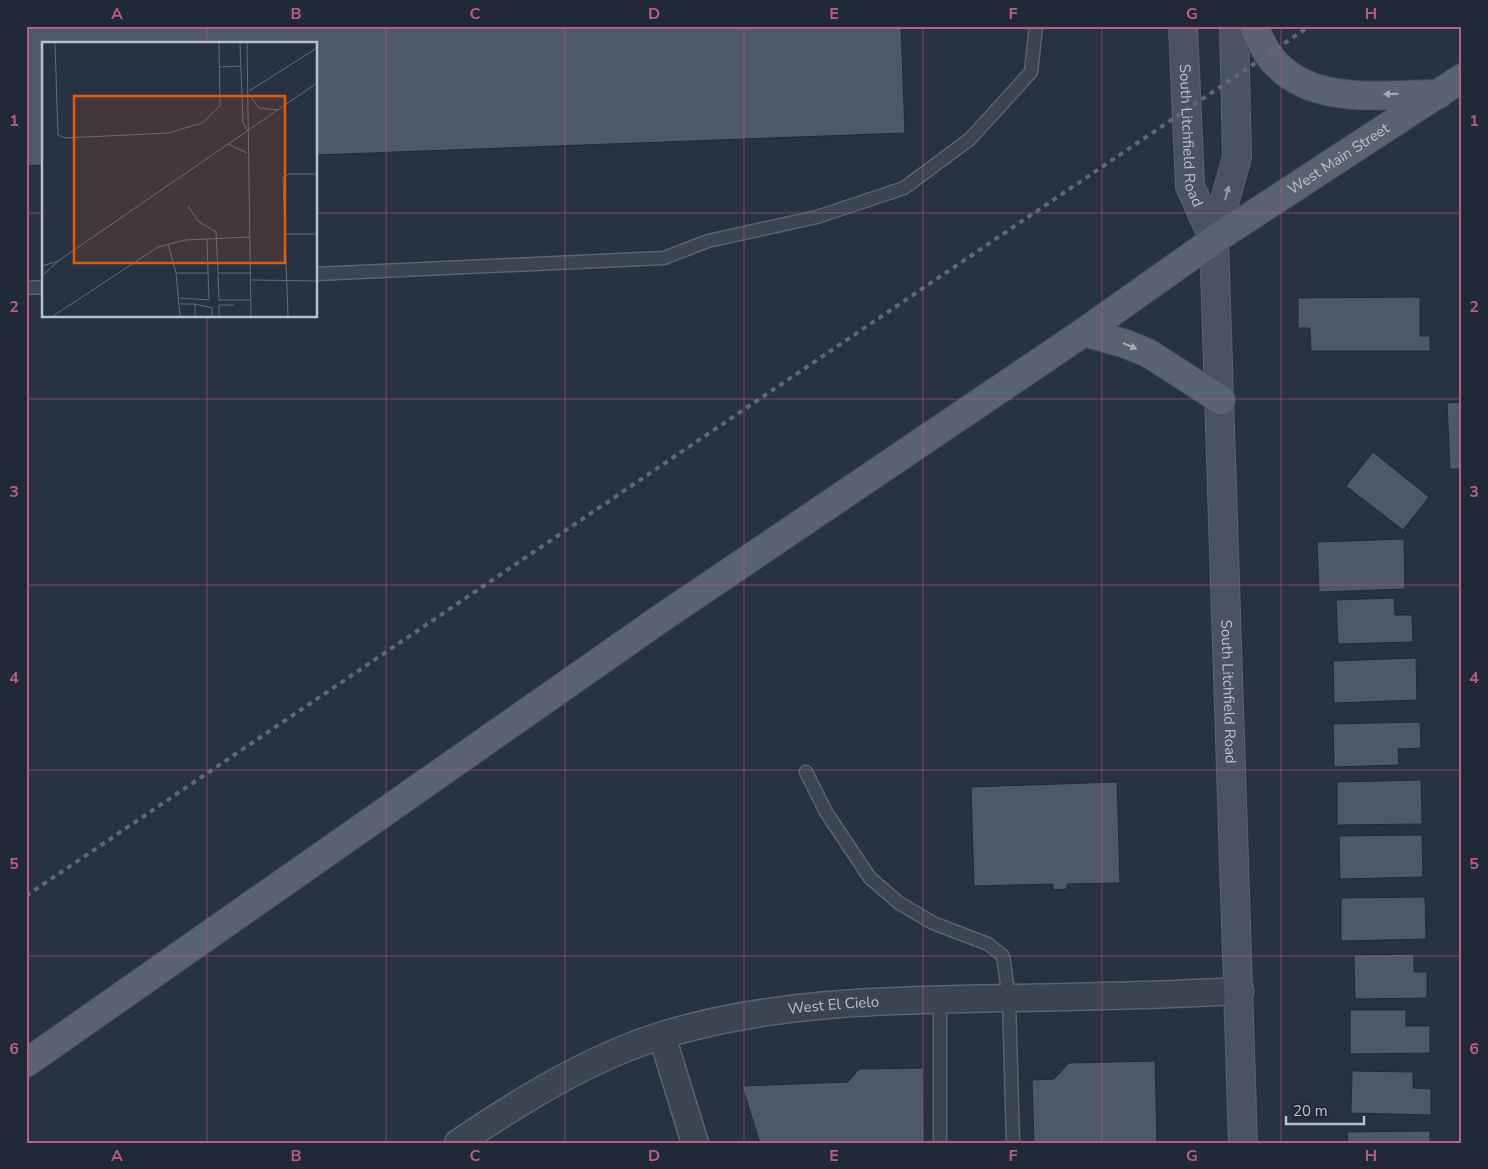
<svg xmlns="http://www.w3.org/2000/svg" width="1488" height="1169" viewBox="0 0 1488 1169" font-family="'Nunito Sans',sans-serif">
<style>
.building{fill:#4d596a;stroke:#222b39}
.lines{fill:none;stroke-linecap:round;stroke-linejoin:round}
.lane-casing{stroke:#59626f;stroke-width:15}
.street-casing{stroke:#59626f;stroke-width:29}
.secondary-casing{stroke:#59626f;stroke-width:30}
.primary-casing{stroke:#454d5b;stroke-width:30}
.lane{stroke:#3b4451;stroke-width:12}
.street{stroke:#3b4451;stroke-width:26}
.secondary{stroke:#4a5364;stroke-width:28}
.primary{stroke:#5a6371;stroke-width:28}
.rail{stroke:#5e6878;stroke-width:4;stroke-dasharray:5 5;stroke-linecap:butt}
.oneway{fill:#a5adb9}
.oneway2{fill:#929aa7}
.grid{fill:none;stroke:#be5b88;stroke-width:1;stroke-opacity:0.55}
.labels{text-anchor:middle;stroke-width:4.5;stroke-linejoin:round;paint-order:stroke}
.street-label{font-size:15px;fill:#b8c0cb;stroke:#202937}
.inset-road{fill:none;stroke:#616b79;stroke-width:1}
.view{fill:#e8590c;fill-opacity:0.15;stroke:#e8590c;stroke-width:2.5}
.inset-edge{fill:none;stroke:#b8c0cb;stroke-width:2.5}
.neatline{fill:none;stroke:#be5b88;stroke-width:2}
.grid-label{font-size:16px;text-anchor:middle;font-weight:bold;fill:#be5b88}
</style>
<rect width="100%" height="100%" fill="#273242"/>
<!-- building -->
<path class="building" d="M26,26H901L905,133L316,155V44H44V165L26,166Z
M1420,297V336H1430V351H1311L1310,328H1298V298Z
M1462,402V469H1450L1447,403Z
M1373,452L1429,497L1403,530L1346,486Z
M1404,539L1405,589L1319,592L1317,542Z
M1394,598L1395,615H1412L1413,642L1338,644L1336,600Z
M1416,658L1417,700L1334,703L1333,661Z
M1420,722L1421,748L1398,749L1399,765L1334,767L1333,724Z
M1421,780L1422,824L1337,825V782Z
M1117,782L1120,883L1067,884V889L1053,890V884L974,886L971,787Z
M1422,835L1423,877L1340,879L1339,836Z
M1425,897L1426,939L1341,941V898Z
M1414,954V972H1427V998L1355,999L1354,955Z
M1350,1010H1406V1026H1430V1053L1350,1054Z
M1155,1061L1157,1143H1034L1032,1080L1054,1079L1069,1063Z
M923,1068L924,1143H760L742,1086L848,1082L859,1069Z
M1352,1071L1413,1072V1088L1431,1089V1115L1351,1113Z
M1430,1131V1143H1348L1347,1132Z"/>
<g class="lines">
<defs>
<path id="lane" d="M316,274L664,258L708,241L817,217L904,188L970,139L1031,72L1036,26
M26,288L44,287
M806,772L826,812L870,878L899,903L933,923L988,944L1003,956L1009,998L1013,1143
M940,999V1143"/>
<g id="street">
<path d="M662,1036L695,1143"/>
<path id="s1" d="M458,1143C522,1100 589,1058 663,1035C774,1001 892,1000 1007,998C1085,997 1162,995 1240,991"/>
</g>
<g id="secondary">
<path id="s2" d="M1183,26L1190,186L1214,240"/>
<path id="s3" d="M1234,26L1237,157L1214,240L1243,1143"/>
</g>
<g id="primary">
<path d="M1254,26C1258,35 1262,45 1268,54C1306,108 1382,94 1439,94"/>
<path d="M1084,332L1123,343L1148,353L1221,400"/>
<path id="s4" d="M26,1063L660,619L1084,332L1214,240L1462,78"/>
</g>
</defs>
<!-- lane casing -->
<use href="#lane" class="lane-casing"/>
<!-- street casing -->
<use href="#street" class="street-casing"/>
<!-- secondary casing -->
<use href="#secondary" class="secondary-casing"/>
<!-- primary casing -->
<use href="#primary" class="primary-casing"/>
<!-- lane -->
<use href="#lane" class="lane"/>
<!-- street -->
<use href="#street" class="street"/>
<!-- secondary -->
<use href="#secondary" class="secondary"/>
<!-- primary -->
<use href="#primary" class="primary"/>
<!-- rail -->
<path class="rail" d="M26,896L1310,26"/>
</g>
<!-- one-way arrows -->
<defs><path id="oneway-solid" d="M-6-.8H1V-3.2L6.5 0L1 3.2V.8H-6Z" transform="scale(1.25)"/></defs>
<g class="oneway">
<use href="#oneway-solid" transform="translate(1391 94) rotate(179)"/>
<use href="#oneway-solid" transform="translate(1130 346) rotate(23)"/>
</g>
<use class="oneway2" href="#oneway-solid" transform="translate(1227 193) rotate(-75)"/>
<!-- grid -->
<path class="grid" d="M207,26V44M386,26V1143M565,26V1143M744,26V1143M923,26V1143M1102,26V1143M1281,26V1143M26,213H44M316,213H1462M207,316V1143M26,399H1462M26,585H1462M26,770H1462M26,956H1462"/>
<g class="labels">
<!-- street labels -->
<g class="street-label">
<text dy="5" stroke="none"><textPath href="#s2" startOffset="110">South Litchfield Road</textPath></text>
<text dy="5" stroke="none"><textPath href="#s4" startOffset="1594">West Main Street</textPath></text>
<text dy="5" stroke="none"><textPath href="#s3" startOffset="669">South Litchfield Road</textPath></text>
<text dy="5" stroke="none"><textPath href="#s1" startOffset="406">West El Cielo</textPath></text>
</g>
</g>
<!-- overview -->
<g transform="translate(42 42)">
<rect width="275" height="275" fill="#273242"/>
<path class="inset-road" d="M13,1L16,93L23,96L126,91L160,81L178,64L177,1M198,1L201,81L205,88M205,1L209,274M178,25L199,24M207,49L275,6M208,54L217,66L237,68M186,102L205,111M146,164L156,179L174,190L176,231H209M243,192H275M126,202L134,231L138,274M0,224L16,219M134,231H166L165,197M176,231L177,258H209M0,234L16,219L275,41M209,238L275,239M138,256L167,258L166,231M138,262H153V274M153,262L170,266V274M11,274L116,205L143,198L208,195M177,274V263H192M246,274L241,136L247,132H275"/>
<path class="view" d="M32,54H243V221H32Z"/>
<rect width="275" height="275" class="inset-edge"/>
</g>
<!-- border -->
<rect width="1488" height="1169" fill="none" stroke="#202937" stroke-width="55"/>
<!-- scale -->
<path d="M1286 1116v8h78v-8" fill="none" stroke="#b8c0cb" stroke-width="2.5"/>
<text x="1293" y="1116" font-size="15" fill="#b8c0cb" stroke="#202937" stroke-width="4" paint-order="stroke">20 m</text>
<rect x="28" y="28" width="1432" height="1114" class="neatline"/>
<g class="grid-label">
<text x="117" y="19">A</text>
<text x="296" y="19">B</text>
<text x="475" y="19">C</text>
<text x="654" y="19">D</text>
<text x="834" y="19">E</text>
<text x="1013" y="19">F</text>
<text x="1192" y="19">G</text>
<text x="1371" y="19">H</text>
<text x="14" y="126">1</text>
<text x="1474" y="126">1</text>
<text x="14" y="312">2</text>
<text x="1474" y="312">2</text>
<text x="14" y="497">3</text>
<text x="1474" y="497">3</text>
<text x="14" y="683">4</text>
<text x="1474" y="683">4</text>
<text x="14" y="869">5</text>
<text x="1474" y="869">5</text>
<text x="14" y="1054">6</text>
<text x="1474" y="1054">6</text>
<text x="117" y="1161">A</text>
<text x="296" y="1161">B</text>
<text x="475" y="1161">C</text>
<text x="654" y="1161">D</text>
<text x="834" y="1161">E</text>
<text x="1013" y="1161">F</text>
<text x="1192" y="1161">G</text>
<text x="1371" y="1161">H</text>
</g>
</svg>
